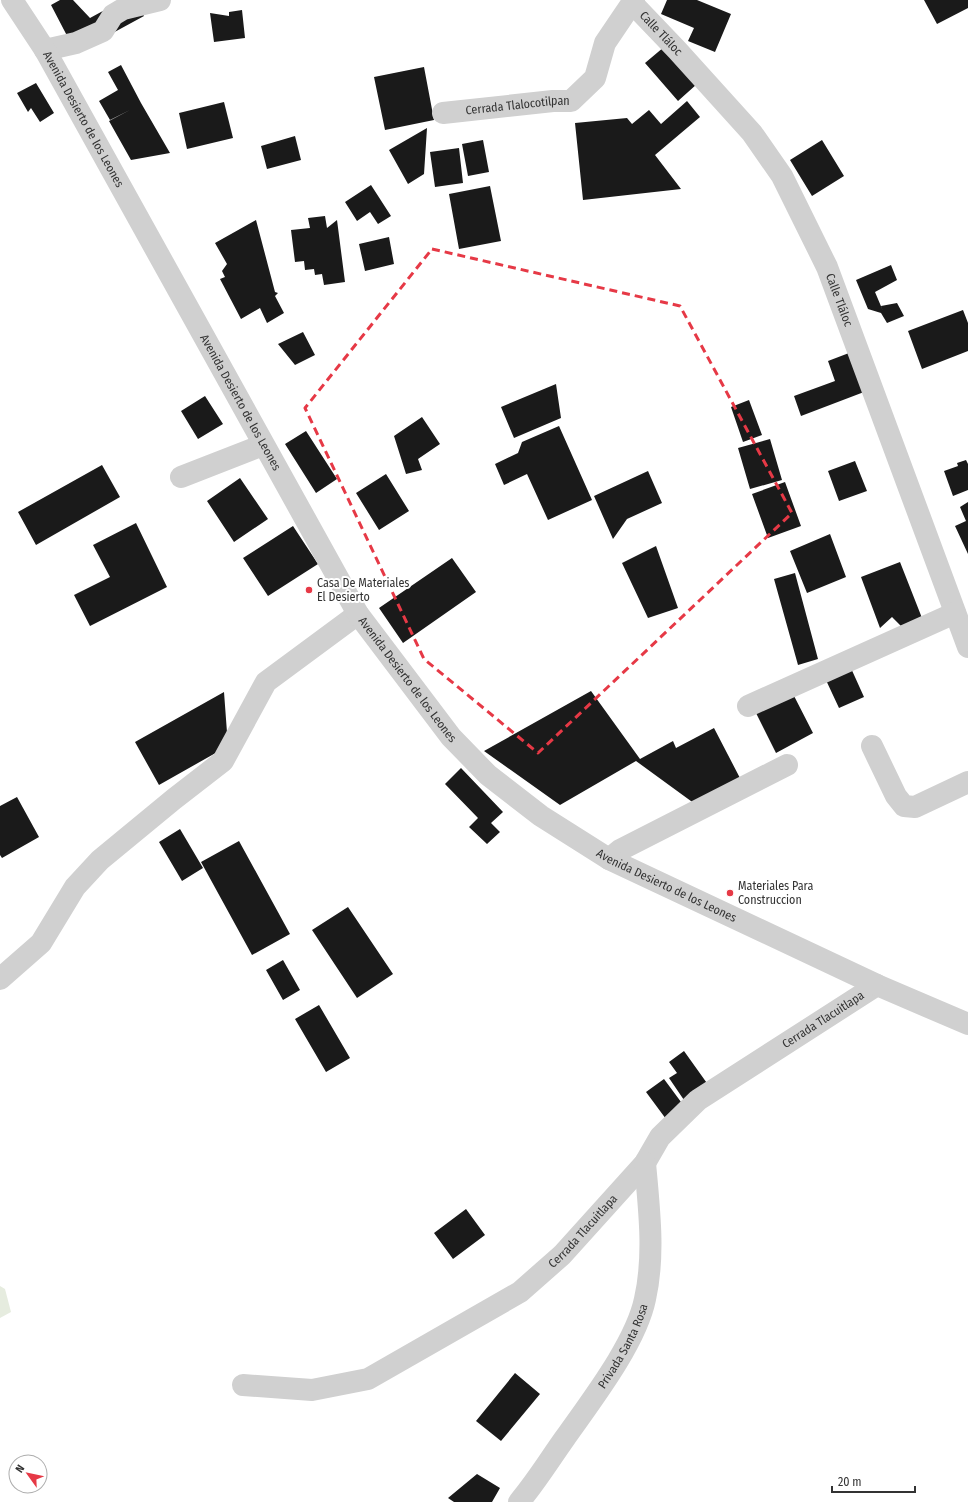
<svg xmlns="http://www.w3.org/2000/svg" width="968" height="1502" viewBox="0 0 968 1502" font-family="'Fira Sans Condensed',sans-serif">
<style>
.green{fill:#e6ecdf}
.building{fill:#1a1a1a}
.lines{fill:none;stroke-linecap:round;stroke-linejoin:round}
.minor{stroke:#d0d0d0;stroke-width:22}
.tertiary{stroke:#d0d0d0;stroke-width:22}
.marked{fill:none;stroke:#e63946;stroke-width:3;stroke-dasharray:8 5;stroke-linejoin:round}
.poi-dot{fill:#e63946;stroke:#fff;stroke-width:1.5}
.labels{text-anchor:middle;stroke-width:4;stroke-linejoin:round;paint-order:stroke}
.street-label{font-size:12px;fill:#333;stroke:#fff}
.poi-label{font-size:12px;fill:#333;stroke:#fff;text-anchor:start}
</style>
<rect width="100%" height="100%" fill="#fff"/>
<!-- green -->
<path class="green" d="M0,1286L5,1289L11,1312L0,1318Z"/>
<!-- building -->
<path class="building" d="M60,0H73L90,18L123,0H136L144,16L76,53L51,5Z
M667,0H697L731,14L715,52L688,41L694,28L661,14Z
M924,0H968V8L937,24Z
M242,10L245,38L214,42L210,13L229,16V12Z
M664,47L697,84L678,101L645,63Z
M121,65L141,103L170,153L131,160L109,121L130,110L110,120L99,101L118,90L108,72Z
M424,67L434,120L385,130L374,77Z
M36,83L54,113L40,122L31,108L28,112L17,93Z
M687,101L700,117L655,155L681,189L583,200L575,123L627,118L632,124L649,110L661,124Z
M224,102L233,138L187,149L179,113Z
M427,128L424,174L408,184L389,150Z
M295,136L301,160L267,169L261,146Z
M483,140L489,172L468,176L462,144Z
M822,140L844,176L812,196L790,160Z
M459,148L463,183L435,187L430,152Z
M371,185L391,216L378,224L370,212L357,221L345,202Z
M490,186L501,241L459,249L449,194Z
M325,216L327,228L337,220L345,282L324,285L322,274L315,275L314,269L305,270L304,261L295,262L291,230L310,228L308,218Z
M256,220L275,292L278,293L275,296L284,313L267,323L260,308L241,319L220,279L225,277L222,271L227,264L215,243Z
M389,237L394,264L365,271L359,244Z
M891,265L897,280L875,292L883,311L881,306L897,303L904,316L887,323L881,313L868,309L856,280Z
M963,310L968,323V351L922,369L908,331Z
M303,332L315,355L295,365L278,344Z
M849,353L864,392L801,416L794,396L835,381L828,361Z
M556,384L561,418L514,438L501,407Z
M205,396L223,424L198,439L181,411Z
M749,400L762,435L743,442L731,407Z
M422,417L440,444L418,459L422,470L406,474L394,436Z
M559,426L592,500L548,520L527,474L504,485L495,464L518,453L522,442Z
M306,431L337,479L316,493L285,444Z
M770,439L782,480L750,489L738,448Z
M966,460L968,464V490L953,496L944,471L958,466L957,463Z
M855,461L867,491L839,501L828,471Z
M102,465L120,497L36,545L18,512Z
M648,471L662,503L627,519L613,539L594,496Z
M386,474L409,511L379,530L356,493Z
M240,478L268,519L234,542L207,501Z
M785,482L801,526L768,538L752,494Z
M968,502V554L955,526L966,521L960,507Z
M136,523L167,587L90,626L74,595L110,577L93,545Z
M293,526L318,564L268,596L243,558Z
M830,534L846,577L807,593L790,551Z
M656,546L678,608L648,618L622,563Z
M452,558L476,592L403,643L379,608Z
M900,562L922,618L901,626L892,617L880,628L861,577Z
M795,573L818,659L798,665L774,579Z
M850,666L864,697L839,708L825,678Z
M591,691L640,759L673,741L676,748L714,728L741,780L695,804L636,761L560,805L484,751Z
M224,692L228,746L159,785L135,742Z
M792,692L813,733L776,753L755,711Z
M461,768L503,812L491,823L500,832L487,844L469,827L478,818L445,784Z
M17,797L39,837L2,858L0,855V806Z
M180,829L203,868L182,881L159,842Z
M239,841L290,934L252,955L201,862Z
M348,907L393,974L357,998L312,930Z
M283,960L300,990L283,1000L266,970Z
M319,1005L350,1058L326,1072L295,1019Z
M684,1051L709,1086L686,1103L669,1078L677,1073L669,1062Z
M664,1079L684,1106L666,1119L646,1092Z
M466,1209L485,1235L453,1259L434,1233Z
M515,1373L540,1394L501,1441L476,1421Z
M477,1474L500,1488L492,1502H454L448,1498Z"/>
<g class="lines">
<!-- minor -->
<g class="minor">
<path id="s1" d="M632,3L677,50L752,133L782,176L827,267L968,647"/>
<path d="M45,50L76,43L103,31L113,15L123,9L160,0"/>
<path id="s2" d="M443,113L553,101H571L595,78L605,43L634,0"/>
<path d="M181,477L263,445"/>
<path d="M748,706L955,613"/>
<path d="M872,746L896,796L904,806L915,807L968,782"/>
<path d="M609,859L620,850L787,765"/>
<path d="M0,979L41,943L75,887L100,860L174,799L223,761L266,682L358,614"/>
<path id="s3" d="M243,1385L312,1390L368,1379L520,1292L562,1255L645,1163L660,1137L698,1100L877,985"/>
<path id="s4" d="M519,1502C536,1482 550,1459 565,1438C591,1401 636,1343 645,1299C655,1255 649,1208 645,1163"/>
</g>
<!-- tertiary -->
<path class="tertiary" id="s5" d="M12,0L45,50L358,614L451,737L488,775L541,816L609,859L877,985L968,1024"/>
</g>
<!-- marked area -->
<path class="marked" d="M432,249L680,306L792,513L538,753L424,659L305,408Z"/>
<!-- markers -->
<g class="poi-dot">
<circle cx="309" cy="590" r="4"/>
<circle cx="730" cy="893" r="4"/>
</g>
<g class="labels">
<!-- street labels -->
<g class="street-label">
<text dy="4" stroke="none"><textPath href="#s1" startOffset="42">Calle Tláloc</textPath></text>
<text dy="4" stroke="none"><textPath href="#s2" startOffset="75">Cerrada Tlalocotilpan</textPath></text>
<text dy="4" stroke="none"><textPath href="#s5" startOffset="139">Avenida Desierto de los Leones</textPath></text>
<text dy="4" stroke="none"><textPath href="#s1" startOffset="366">Calle Tláloc</textPath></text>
<text dy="4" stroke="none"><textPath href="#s5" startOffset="463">Avenida Desierto de los Leones</textPath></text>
<text dy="4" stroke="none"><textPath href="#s5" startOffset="787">Avenida Desierto de los Leones</textPath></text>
<text dy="4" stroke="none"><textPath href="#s5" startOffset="1123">Avenida Desierto de los Leones</textPath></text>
<text dy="4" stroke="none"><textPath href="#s3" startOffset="713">Cerrada Tlacuitlapa</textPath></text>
<text dy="4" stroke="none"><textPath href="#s3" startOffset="389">Cerrada Tlacuitlapa</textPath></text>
<text dy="4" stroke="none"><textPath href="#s4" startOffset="188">Privada Santa Rosa</textPath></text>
</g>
<!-- poi labels -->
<g class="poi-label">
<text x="317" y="587">Casa De Materiales<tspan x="317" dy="14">El Desierto</tspan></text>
<text x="738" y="890">Materiales Para<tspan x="738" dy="14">Construccion</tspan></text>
</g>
</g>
<!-- north arrow -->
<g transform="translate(28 1474) rotate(303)"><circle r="19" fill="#ffffff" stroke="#adadad"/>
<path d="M0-3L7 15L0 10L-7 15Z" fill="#e63946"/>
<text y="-6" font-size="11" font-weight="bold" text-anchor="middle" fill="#333333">N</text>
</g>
<!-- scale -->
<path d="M832 1486v6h83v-6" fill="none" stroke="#333333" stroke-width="2"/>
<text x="838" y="1486" font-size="12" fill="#333333" stroke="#ffffff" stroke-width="3" paint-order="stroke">20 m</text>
</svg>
